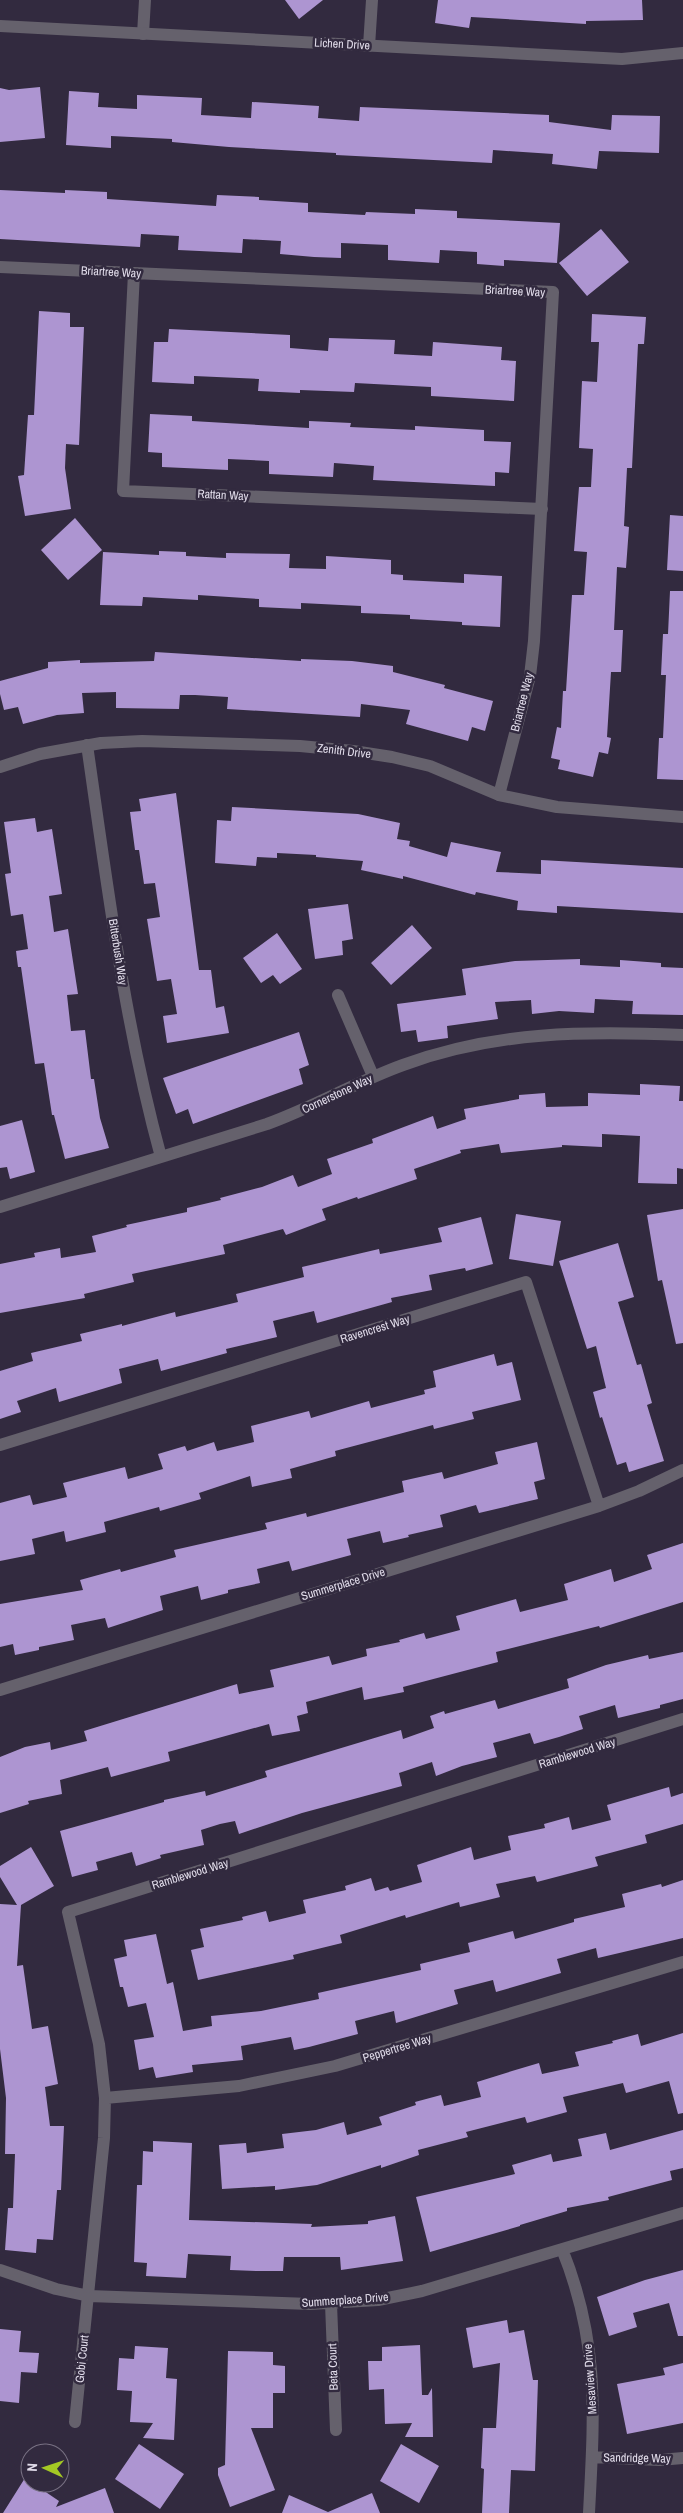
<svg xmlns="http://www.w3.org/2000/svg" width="683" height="2513" viewBox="0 0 683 2513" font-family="'Archivo Narrow',sans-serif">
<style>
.building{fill:#ad95d1}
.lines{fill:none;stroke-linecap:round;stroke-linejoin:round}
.minor{stroke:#65616c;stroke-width:12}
.tertiary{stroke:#65616c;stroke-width:12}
.labels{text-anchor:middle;stroke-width:5;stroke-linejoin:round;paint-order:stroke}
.street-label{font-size:12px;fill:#e1dcea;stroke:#322a3f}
</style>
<rect width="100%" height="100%" fill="#322a3f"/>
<!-- building -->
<path class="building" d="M285,0H323L299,19Z
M438,0H642L643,20L586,21V24L471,17L469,28L435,23Z
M40,87L45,138L0,142V88L9,90Z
M69,91L99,93L98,107L137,109V95L202,98L201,115L251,118L252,102L319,106L318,118L359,121L360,107L549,115V122L611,130L612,115L660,116L659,153L599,151L597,169L552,164L553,154L493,150L492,163L336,155V153L229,147L172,142V139L111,136V148L66,145Z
M0,190L65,193V190L107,192V199L216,206L217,195L259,197V200L308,203V212L365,215L366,212L415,214V209L457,211V218L560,223L557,263L504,260V266L477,264V252L440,250L439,263L388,260V245L341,243V258L314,257L280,254L281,241L243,239L242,253L178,250L179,236L141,234L140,247L0,239Z
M601,229L629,262L587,296L559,263Z
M39,311L70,313V327H84L79,445L66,444L65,468L71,509L25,516L18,476L24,475L28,415H34Z
M592,314L646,317L644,344H638L632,468H627L624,526L629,527L626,568L617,567L614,630H623L621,672H611L607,737L611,738L608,754L599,752L593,777L558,769L560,760L551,758L557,727L561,728L563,691H566L572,595H584L587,552L574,551L579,487H591L593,449L579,448L582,381L597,382L599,342H591Z
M169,329L290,335V348L328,351L329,338L395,340L394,354L432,356L433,342L502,347L501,360L516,361L514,401L431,396V387L355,383L354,392L300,390V393L258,391L259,379L194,376V384L152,382L154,342H168Z
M150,414L192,416V421L309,428V421L351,423L350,427L415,430V426L484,430V441L511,442L509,473L495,472V486L373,480L374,466L334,463L333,477L269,474V461L228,459V470L162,467V453L148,452Z
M670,515L683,516V571L667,570Z
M75,518L102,550L68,580L41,550Z
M159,551L186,552V556L226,558V553L290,554L289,568L326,569V556L391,560V574L403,575V580L464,583V574L502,576L500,627L462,625V622L410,619V615L361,613V606L301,603V609L259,607V599L198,595V600L143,597L142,606L100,605L103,552L159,555Z
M670,591H683V780L657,779L659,738H663L666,675H661L663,634H668Z
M155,652L301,661V659L352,661L393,666V672L445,685L444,688L493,701L485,731L472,727L468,741L406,724L410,710L361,704L360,717L227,709L228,697L195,695H180L179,709L116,708V692L82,693L84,713L57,715L23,724L18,707L4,710L0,694V681L48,668V662L80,660V663L154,661Z
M176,793L199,970H211L216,1008L224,1006L229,1033L167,1043L163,1016L177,1014L171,979L157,981L147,919L160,917L155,883L144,884L139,850H135L130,812L141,811L139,799Z
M232,807L358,814L400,823L397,839L410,841L409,846L447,857L451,842L501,852L496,872L541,874V860L683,868V913L557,906V913L517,910L518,901L476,892L475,895L403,876V879L361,870L363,861L316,857V855L277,853V858L257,857L256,866L215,863L217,820L231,821Z
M35,818L37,832L52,829L62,894L49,896L54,932L68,929L78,994L67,995L71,1031L85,1030L91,1079H94L100,1118L109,1148L65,1159L54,1115H52L44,1063L35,1064L21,967H18L16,951L28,949L23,914L11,916L5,874L11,873L4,822Z
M348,904L353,939L342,941L343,955L315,959L308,909Z
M412,925L432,948L391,985L371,963Z
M277,933L302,969L280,984L273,975L261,983L243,958Z
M580,959V965L620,967V960L661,963V967L683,968V1015L632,1014L633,1001L595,999L594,1013L559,1011L532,1014L531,1000L495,1002L498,1019L447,1026L448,1038L418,1042L416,1030L401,1032L397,1004L466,995L462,969L515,961Z
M299,1032L309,1065L299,1069L303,1084L193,1124L188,1109L176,1114L163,1078Z
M640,1084L680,1086L679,1101H683V1169L677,1168V1184L638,1183L640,1136L602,1134V1147L562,1145V1147L501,1153L499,1144L460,1150L461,1153L414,1169L417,1179L358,1199L357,1197L322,1209L326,1220L286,1235L283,1229L223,1245L225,1254L132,1274L134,1282L84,1294L85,1298L0,1313V1264L35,1257L34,1253L60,1248L61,1258L96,1252L92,1236L127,1227L126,1225L187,1212V1208L221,1200L220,1198L262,1187L293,1175L298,1187L332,1174L327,1159L373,1143L372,1139L433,1116L437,1129L466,1119L464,1109L519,1099V1095L545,1093L546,1107L588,1106V1093L640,1095Z
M22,1120L35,1172L10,1179L7,1167L0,1168V1126Z
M683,1209V1343L676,1344L662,1280L658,1281L647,1215Z
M516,1214L561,1221L553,1266L509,1259Z
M481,1217L493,1264L466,1271L465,1268L429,1275L432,1290L391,1298L392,1302L317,1323L314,1311L273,1321L277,1337L226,1349L227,1353L161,1371L158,1359L119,1369L122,1383L59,1402L56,1388L17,1401L21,1412L0,1419V1371L33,1361L31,1353L82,1341L80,1334L122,1324V1326L175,1312L176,1317L238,1302L236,1294L304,1277L302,1267L379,1249L380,1254L442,1242L438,1228Z
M618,1243L634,1297L618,1302L637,1365L641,1364L652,1403L647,1405L664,1461L629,1472L626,1462L617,1465L602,1417L600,1418L593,1392L606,1388L596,1346L587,1349L559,1261Z
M494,1354L497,1366L512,1362L521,1400L472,1412L474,1419L434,1429L433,1425L335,1451L336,1456L290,1469L292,1478L252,1487L250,1476L199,1493L201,1499L160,1511L159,1507L104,1522L106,1532L66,1542L64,1531L32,1539L35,1554L0,1561V1503L30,1495L33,1505L67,1497L63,1483L125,1467L128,1479L163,1469L158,1454L185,1446L187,1451L214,1442L217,1451L254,1442L251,1426L309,1411L311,1418L369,1401L371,1408L425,1394L424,1390L436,1387L433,1371Z
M537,1442L545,1479L534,1482L538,1499L479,1513L476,1505L440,1515L443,1527L408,1535L409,1537L383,1543L380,1531L347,1539L351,1555L292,1571L289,1561L257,1569L260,1583L228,1590V1593L201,1600L198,1586L160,1596L163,1610L108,1628L105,1618L71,1625L74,1640L39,1647V1650L15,1655L13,1644L0,1647V1604L83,1590L80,1580L120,1569L121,1572L176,1557L174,1550L267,1529L265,1523L306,1513L307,1517L404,1492L402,1481L442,1472L444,1479L498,1464L495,1452Z
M683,1543V1602L600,1628L599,1626L496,1652L498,1662L403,1687L404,1692L364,1700L362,1687L306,1702L308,1713L297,1716L300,1731L272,1736L269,1724L168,1752L170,1761L111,1777L108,1767L60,1780L62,1794L28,1801L29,1804L0,1813V1757L25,1747L50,1742L51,1750L87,1741L84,1731L237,1684L239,1694L274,1687L270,1670L329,1656L332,1665L367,1656L366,1649L400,1642L399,1640L424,1633L426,1639L460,1630L456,1616L491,1606L516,1599L520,1612L568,1600L564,1584L611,1569L614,1582L652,1569L647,1555Z
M683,1652V1699L660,1705V1708L618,1718L615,1705L579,1716L583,1729L559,1737L534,1744L530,1733L493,1743L497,1757L462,1766L436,1776L432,1762L399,1773L402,1786L302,1813L239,1834L235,1821L220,1824L201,1830L204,1845L160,1855L161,1858L136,1866L132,1852L96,1862L98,1870L72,1877L60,1831L164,1802V1800L205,1791L206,1796L267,1777L265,1771L401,1730L403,1739L434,1728L430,1716L444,1711L445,1714L495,1700L498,1709L569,1688L567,1679L606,1665L648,1655L649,1659Z
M669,1787L671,1797L683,1793V1824L645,1835L647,1843L595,1857L598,1866L537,1882L535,1876L496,1884L500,1897L460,1907L459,1902L406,1918L405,1915L340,1935L342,1943L293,1955L294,1959L198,1980L191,1950L204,1947L200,1929L243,1920L242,1917L266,1911L269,1922L306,1913L303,1900L346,1890L345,1886L371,1878L375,1891L388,1887L390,1891L422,1882L417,1865L471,1847L474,1860L511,1850L508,1836L545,1828L544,1824L569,1817L572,1830L611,1820L607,1805Z
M31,1847L54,1886L21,1905L17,1966L23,1965L32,2029L48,2026L58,2084L45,2087L50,2126H64L61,2190H57L53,2240L37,2239L36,2253L5,2250L8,2208H13L15,2154H5L6,2098L0,2049V1904L17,1905L0,1877V1866Z
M683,1880V1938L598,1958L596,1948L557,1959L561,1973L496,1992L493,1980L454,1990L458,2004L396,2023L394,2011L355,2021L358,2034L309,2047L294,2050L291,2037L241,2046L243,2060L192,2065L193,2072L156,2078L153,2067L139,2070L134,2040L154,2037L146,2003L128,2007L123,1987H120L114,1959L127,1956L124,1940L156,1934L167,1984L173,1982L183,2031L212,2026L211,2016L261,2011L319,1999L318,1993L421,1970L420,1964L470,1952L468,1943L513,1931L515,1939L574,1922V1919L625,1907L622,1894L661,1884L662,1887Z
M683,2033V2113L678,2114L669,2081L626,2093L623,2083L563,2097L567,2112L527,2123L525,2117L466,2132L468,2137L418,2150L419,2155L381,2168V2165L317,2185L275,2190V2186L222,2189L219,2145L246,2143L247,2153L284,2148L282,2134L316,2130L344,2122L347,2135L382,2125L379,2117L416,2105L415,2102L441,2095L444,2106L481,2097L477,2082L512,2071L539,2063L542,2074L579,2066L575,2052L613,2043L612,2041L638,2034L641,2046Z
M683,2130V2168L670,2171L672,2180L608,2197L609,2200L567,2208V2211L520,2225V2226L430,2252L416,2197L515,2174L512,2165L551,2154L553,2162L582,2156L578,2139L606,2133L610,2150Z
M153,2141L192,2143L189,2220L312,2224L311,2227L368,2224V2221L395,2216L403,2261L341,2270L340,2257H284L283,2271H257L230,2270L231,2256L188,2254L186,2278L146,2276L147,2263L134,2262L137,2185H142L143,2151L153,2152Z
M683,2270V2336H678L669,2303L633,2313L637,2327L609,2336L597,2297L645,2280Z
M507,2320L509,2333L524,2330L533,2380H538L535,2471L511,2470L509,2513H482L484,2469L481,2468L483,2428H496L500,2363L473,2368L466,2328Z
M0,2329L21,2331L19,2352L39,2353L37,2373L21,2372L19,2403L0,2401Z
M420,2345L422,2395H428L432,2388L433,2437H405L412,2423L385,2424L384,2389L369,2390L368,2361H382V2347Z
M135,2346L168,2348L166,2378L177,2379L174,2440L143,2438L153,2423L130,2422L132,2391L117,2390L119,2358L134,2359Z
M228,2351L273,2352V2365L285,2366V2393H273V2428H251L275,2490L230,2507L218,2475V2468L225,2465Z
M683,2363V2423L627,2434L617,2384L665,2375L663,2368Z
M139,2444L184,2474L160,2509L115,2479Z
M401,2444L439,2466L419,2503L380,2481Z
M25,2478L59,2501L56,2507L105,2488L114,2513H3Z
M372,2493L380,2513H282L289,2495L328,2512Z"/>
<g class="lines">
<!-- minor -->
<path class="minor" d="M143,34L145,0
M369,46L372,0
M0,267L553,292L534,641L530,676L499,795
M134,273L123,491L542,509
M87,745C107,883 124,1022 161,1157
M338,995L373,1076
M0,1207L267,1124C314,1107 356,1082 403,1065C495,1031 586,1031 683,1035
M0,1445L526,1282L599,1506
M0,1690L599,1506L639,1491L683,1470
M105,2098L239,2086L335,2066L683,1962
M562,2249C600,2343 594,2415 589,2513
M0,2270L56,2289L89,2296L310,2304L378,2300L422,2291L683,2213
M331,2304L336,2430
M75,2422L104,2138L105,2098L99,2044L68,1912L683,1719
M592,2457L660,2460L683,2458"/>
<!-- tertiary -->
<path class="tertiary" d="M0,26L622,59L683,53
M0,767L40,754L101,743L142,741L300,746L353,751L392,757L430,766L499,795L557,807L683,817"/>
</g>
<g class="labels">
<!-- street labels -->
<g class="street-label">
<text transform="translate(342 44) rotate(3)" y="4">Lichen Drive</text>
<text transform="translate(111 272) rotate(3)" y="4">Briartree Way</text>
<text transform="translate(515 291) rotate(3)" y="4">Briartree Way</text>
<text transform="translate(223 495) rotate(3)" y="4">Rattan Way</text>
<text transform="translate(522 702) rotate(-76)" y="4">Briartree Way</text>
<text transform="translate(344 751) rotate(7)" y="4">Zenith Drive</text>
<text transform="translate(118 952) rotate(81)" y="4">Bitterbush Way</text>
<text transform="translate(337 1094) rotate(-25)" y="4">Cornerstone Way</text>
<text transform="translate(375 1329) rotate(-17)" y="4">Ravencrest Way</text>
<text transform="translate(343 1584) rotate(-17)" y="4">Summerplace Drive</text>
<text transform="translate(577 1753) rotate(-17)" y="4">Ramblewood Way</text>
<text transform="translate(190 1874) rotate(-17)" y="4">Ramblewood Way</text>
<text transform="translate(397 2048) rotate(-17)" y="4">Peppertree Way</text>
<text transform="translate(345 2300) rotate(-4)" y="4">Summerplace Drive</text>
<text transform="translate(82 2359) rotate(-84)" y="4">Gobi Court</text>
<text transform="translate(333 2367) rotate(-92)" y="4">Beta Court</text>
<text transform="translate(590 2379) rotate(-94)" y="4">Mesaview Drive</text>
<text transform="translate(637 2458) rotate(1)" y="4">Sandridge Way</text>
</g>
</g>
<!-- north arrow -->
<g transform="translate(45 2468) rotate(273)"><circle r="24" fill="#322a3f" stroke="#787183"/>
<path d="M0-4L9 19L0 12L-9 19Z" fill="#a4c824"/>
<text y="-8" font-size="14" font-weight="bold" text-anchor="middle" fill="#e1dcea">N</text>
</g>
</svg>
